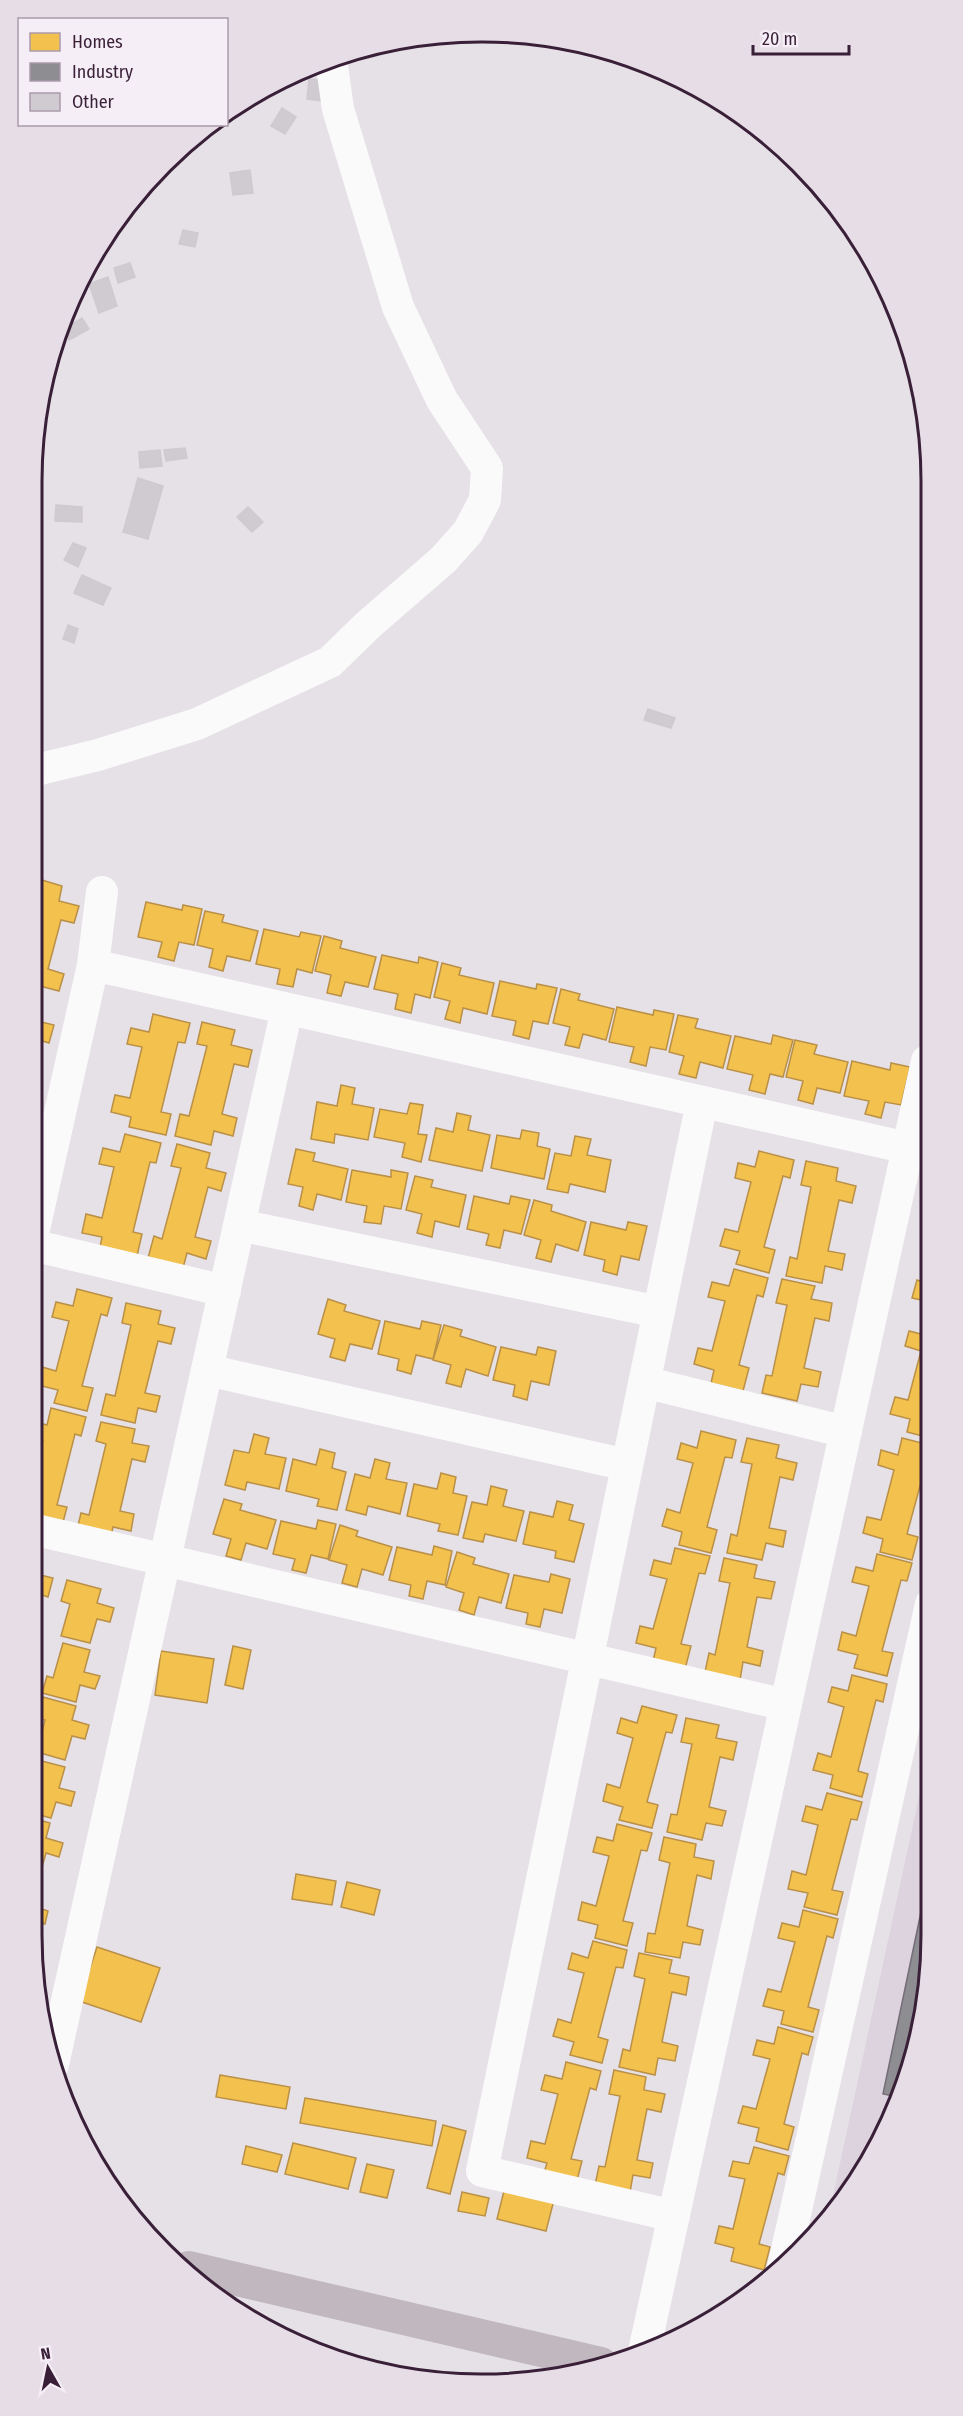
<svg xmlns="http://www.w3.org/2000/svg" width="963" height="2416" viewBox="0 0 963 2416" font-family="'Fira Sans Condensed',sans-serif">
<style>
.built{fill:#ddd3df}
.homes{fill:#f2c14e;stroke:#ba9047;stroke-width:1.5}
.industry{fill:#8d8d92;stroke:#746c77;stroke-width:1.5}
.building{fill:#d0cad1;stroke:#cfc9d0;stroke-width:1.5}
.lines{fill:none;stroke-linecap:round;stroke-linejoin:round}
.highway-casing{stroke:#c3bbc3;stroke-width:34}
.minor{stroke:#fbfafb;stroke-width:32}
.highway{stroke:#c1b8bf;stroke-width:33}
.rim{fill:none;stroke:#391f37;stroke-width:3}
</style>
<rect width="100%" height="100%" fill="#e6e1e7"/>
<!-- built -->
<path class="built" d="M931,1741V1934L908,2079L838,2209L828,2219Z"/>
<!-- homes -->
<path class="homes" d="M32,877L62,886L59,901L79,906L74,923L61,920L48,969L64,974L59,991L40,986L36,1001L32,999V911L34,901L32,900Z
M146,902L182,910L183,905L202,909L194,945L179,942L174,961L158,957L162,942L138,937Z
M205,911L224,915L222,922L258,931L250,961L227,956L223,971L209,967L213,949L197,945Z
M264,929L299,937L301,932L321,936L312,973L297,969L293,987L277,984L280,969L256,964Z
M324,936L342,941L340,948L376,957L368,987L345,982L341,996L327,993L331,975L315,971Z
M382,955L418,963L419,957L438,962L430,998L415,994L411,1013L395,1009L398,994L374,989Z
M442,963L461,968L459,975L494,983L487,1014L463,1008L460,1023L445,1019L450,1001L434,997Z
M500,981L536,989L537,984L557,988L548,1024L533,1021L529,1039L513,1035L516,1021L492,1016Z
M561,989L580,994L578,1000L614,1009L606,1040L583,1034L579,1048L565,1045L570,1027L553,1023Z
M32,1004L37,1005L33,1020L54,1025L49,1043L36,1039L32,1055Z
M617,1007L653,1015L654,1010L674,1014L666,1050L650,1047L646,1066L630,1062L634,1047L609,1042Z
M153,1014L190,1023L185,1043L178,1042L161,1112L171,1114L166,1135L129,1127L131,1117L111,1112L115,1095L130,1098L142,1047L127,1044L131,1028L149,1032Z
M678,1015L698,1019L695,1028L731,1036L723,1068L700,1062L696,1078L679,1074L684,1056L669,1052Z
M202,1022L235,1030L231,1045L252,1050L248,1067L234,1064L222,1114L237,1118L233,1136L214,1131L211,1145L175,1136L180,1114L189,1116L207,1046L197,1044Z
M773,1035L793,1040L783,1077L770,1074L765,1094L749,1090L753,1075L727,1069L735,1036L771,1044Z
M795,1040L817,1045L814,1054L848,1062L840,1093L817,1088L813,1104L798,1100L803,1081L786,1077Z
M852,1061L890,1070L891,1063L910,1067L901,1105L885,1102L881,1118L865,1114L869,1101L844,1096Z
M341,1085L355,1088L352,1104L374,1108L368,1140L335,1134L334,1143L311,1139L317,1102L337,1106Z
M32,1092L38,1093L33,1111L32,1110Z
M410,1103L423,1105L418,1134L427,1135L421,1162L402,1157L405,1143L374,1137L380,1109L407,1114Z
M457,1113L471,1116L468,1130L490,1135L482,1171L429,1160L436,1128L453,1132Z
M522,1130L539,1133L537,1146L550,1149L544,1179L491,1168L497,1135L520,1139Z
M125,1134L161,1143L156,1163L150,1162L133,1232L142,1234L137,1256L100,1247L102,1237L82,1233L86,1214L102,1218L114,1167L99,1164L103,1148L120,1152Z
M575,1136L591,1139L587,1155L611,1160L605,1192L570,1184L568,1193L547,1189L555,1153L571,1156Z
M177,1144L210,1153L206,1168L226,1173L221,1191L208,1187L195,1237L211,1241L206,1259L187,1253L183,1268L148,1258L154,1236L162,1239L181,1168L171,1166Z
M296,1149L315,1153L313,1161L348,1169L341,1200L317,1194L313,1210L299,1206L303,1187L288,1184Z
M759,1151L794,1160L790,1178L783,1176L764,1247L775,1250L769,1273L736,1264L740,1251L720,1246L725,1229L738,1232L751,1182L735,1178L738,1163L755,1167Z
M806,1161L838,1168L836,1181L856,1186L852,1203L839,1200L828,1251L845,1254L842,1270L825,1266L822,1283L786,1276L790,1257L797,1259L811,1187L801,1185Z
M352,1170L391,1177V1170L408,1173L401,1209L384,1206L381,1224L364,1222L367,1206L346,1202Z
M415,1176L433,1180L431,1187L466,1195L459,1227L435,1221L432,1237L417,1233L422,1214L406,1210Z
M474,1196L509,1204L511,1196L530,1200L521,1234L504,1230L500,1248L486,1245L489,1234L467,1229Z
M534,1200L552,1205L551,1211L586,1222L578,1251L556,1244L551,1262L536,1258L541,1240L524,1235Z
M591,1222L626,1230L628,1222L647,1226L639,1260L621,1256L617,1275L603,1271L605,1260L584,1255Z
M734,1269L768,1278L763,1297L757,1295L739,1365L749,1368L743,1391L711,1383L714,1370L694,1364L698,1348L712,1351L725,1301L708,1297L712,1282L729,1286Z
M782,1279L815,1286L811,1299L832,1303L829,1321L815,1318L804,1368L821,1372L818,1387L801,1384L797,1401L762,1393L766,1375L772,1376L787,1305L776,1303Z
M917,1280L930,1284V1302L912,1298Z
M77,1289L112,1298L107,1316L101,1314L82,1386L93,1388L87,1411L54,1403L58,1390L38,1385L42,1367L56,1371L69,1321L52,1317L56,1302L73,1306Z
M328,1299L346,1305L344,1311L380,1321L372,1349L350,1344L345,1361L330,1357L335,1339L318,1334Z
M126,1303L161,1311L158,1324L175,1328L171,1344L158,1341L145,1393L160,1396L156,1412L138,1408L135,1423L101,1415L106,1394L115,1396L131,1325L122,1323Z
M929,1319H930V1438L907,1432L910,1419L890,1414L895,1397L908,1400L921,1351L905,1346L909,1331L925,1335Z
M385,1321L420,1329L422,1321L441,1325L433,1359L416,1355L411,1374L397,1370L399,1359L378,1354Z
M444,1325L462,1330L460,1336L496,1347L488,1376L466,1369L461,1387L446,1383L451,1365L433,1360Z
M501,1347L536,1355L538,1347L556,1351L549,1385L531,1381L527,1400L513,1396L515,1385L493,1380Z
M51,1408L86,1417L81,1436L75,1434L57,1505L67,1507L61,1530L32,1523V1484L43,1440L32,1437V1421L47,1425Z
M101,1422L135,1429L132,1443L149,1446L145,1462L132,1459L120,1511L134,1514L131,1531L113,1527L110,1541L76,1534L81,1513L89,1515L106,1444L96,1441Z
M701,1431L736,1440L732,1458L725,1457L707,1527L717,1530L711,1553L679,1545L682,1532L662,1526L667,1509L680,1513L693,1463L677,1459L681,1443L697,1448Z
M254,1434L269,1438L265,1454L286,1458L279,1489L247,1482L245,1490L225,1485L234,1450L249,1453Z
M747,1438L779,1445L776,1458L797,1463L793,1480L780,1477L769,1528L786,1531L783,1547L766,1543L762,1560L727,1553L731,1534L737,1536L752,1464L741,1462Z
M902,1438L930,1445V1465L926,1464L907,1534L918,1537L912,1560L880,1552L883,1539L863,1533L867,1517L881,1520L894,1470L878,1465L881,1450L898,1455Z
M320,1449L335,1453L332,1468L346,1472L337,1510L317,1506L319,1499L286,1491L293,1459L316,1465Z
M375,1459L390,1463L386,1479L407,1483L400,1514L368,1506L366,1515L346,1510L355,1474L370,1478Z
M441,1473L456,1477L453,1493L467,1496L458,1535L438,1531L440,1524L407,1516L414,1484L437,1489Z
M491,1486L507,1490L503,1506L524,1511L516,1541L485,1534L483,1542L463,1538L472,1502L487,1505Z
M224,1499L242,1504L240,1510L276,1520L267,1549L246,1543L241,1560L226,1556L231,1539L213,1534Z
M557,1501L573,1505L569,1520L584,1524L574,1562L555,1558L556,1551L523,1544L530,1512L553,1517Z
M318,1520L336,1524L328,1559L311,1555L306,1573L292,1570L295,1559L273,1554L281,1521L316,1529Z
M340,1525L358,1531L356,1536L392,1547L383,1575L362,1569L357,1587L342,1583L347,1565L329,1560Z
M434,1546L452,1551L445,1585L427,1581L423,1599L409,1596L411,1585L389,1580L397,1547L432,1555Z
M675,1548L710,1556L705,1574L699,1573L681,1644L691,1646L685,1669L653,1661L656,1648L636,1643L640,1626L653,1629L667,1579L650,1575L654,1560L671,1564Z
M457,1552L475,1558L473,1564L509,1574L501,1603L479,1597L474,1615L459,1610L464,1593L446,1587Z
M877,1554L912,1563L907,1581L901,1580L882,1651L893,1653L887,1676L854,1668L858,1655L838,1650L842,1632L856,1636L869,1586L852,1582L856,1567L873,1571Z
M724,1558L757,1565L754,1578L775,1582L771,1599L757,1597L747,1647L763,1651L760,1666L743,1662L740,1680L705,1672L709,1653L715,1655L730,1583L719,1581Z
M32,1573L53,1578L48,1597L42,1595L32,1636Z
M551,1574L570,1579L562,1613L544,1609L540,1627L526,1624L528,1613L506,1608L514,1575L549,1582Z
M67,1580L101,1589L97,1603L114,1608L110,1622L97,1619L90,1643L61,1636L70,1604L61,1601Z
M63,1643L90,1650L84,1672L100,1676L95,1689L80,1685L76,1702L42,1693L47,1676L53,1678Z
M233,1646L251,1650L243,1689L225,1685Z
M161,1651L214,1659L207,1703L155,1695Z
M852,1675L887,1684L883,1702L876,1700L858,1771L868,1774L862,1797L830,1788L833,1775L813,1770L818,1753L831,1757L844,1707L828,1702L832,1687L848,1691Z
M43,1697L76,1706L72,1720L89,1725L85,1739L72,1736L65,1760L37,1752L45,1720L36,1718Z
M642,1706L677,1715L672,1733L666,1732L647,1802L658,1805L652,1828L619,1820L623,1807L603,1801L607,1784L620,1788L633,1738L617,1733L621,1718L637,1723Z
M686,1718L719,1725L716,1738L737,1742L733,1760L720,1757L709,1807L726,1811L722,1826L706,1823L702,1840L667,1832L671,1814L677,1815L692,1744L681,1742Z
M38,1760L65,1767L59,1788L75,1792L71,1806L56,1802L51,1818L32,1813V1782Z
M827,1793L862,1802L857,1820L851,1819L832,1890L843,1892L837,1915L804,1907L808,1893L788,1889L792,1871L806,1875L818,1825L802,1821L806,1806L822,1810Z
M32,1818L50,1823L46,1838L63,1843L59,1857L46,1853L39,1878L32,1876Z
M617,1824L652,1833L647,1851L641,1850L623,1921L633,1923L627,1946L595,1938L598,1925L578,1920L582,1902L596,1906L609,1856L593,1852L597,1837L613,1841Z
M664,1837L696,1844L694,1857L714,1861L711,1879L697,1875L687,1926L703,1930L700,1945L683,1942L680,1958L645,1952L648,1933L655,1934L670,1863L659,1860Z
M296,1874L336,1881L332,1905L292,1899Z
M347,1882L380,1890L374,1915L341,1907Z
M32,1883L39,1885L33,1906L48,1911L45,1924L32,1920Z
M803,1910L838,1919L833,1938L827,1936L808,2007L819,2010L813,2032L781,2024L784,2011L763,2006L768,1989L781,1992L795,1942L778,1938L782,1923L799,1927Z
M593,1941L627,1950L623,1968L616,1967L598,2037L608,2040L602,2063L570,2055L574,2042L553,2036L558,2019L571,2023L584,1973L568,1969L572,1953L588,1958Z
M97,1947L160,1968L141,2022L79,2001Z
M639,1953L672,1960L669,1973L689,1977L686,1995L672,1992L662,2042L678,2046L675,2061L658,2058L655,2075L619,2067L623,2049L630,2051L645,1979L634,1976Z
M778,2027L813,2037L808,2055L802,2053L784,2124L794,2127L788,2150L756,2141L759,2128L738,2123L743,2106L756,2109L770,2059L753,2055L757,2040L774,2044Z
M566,2062L601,2071L596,2090L590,2088L571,2159L582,2161L576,2184L543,2176L547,2163L527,2158L531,2141L545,2144L558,2094L541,2090L545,2075L562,2079Z
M614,2070L646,2077L644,2090L665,2094L661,2112L647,2109L637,2160L653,2163L650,2178L633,2175L630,2192L595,2185L599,2166L605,2167L620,2096L609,2094Z
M220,2075L290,2087L286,2109L216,2097Z
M305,2098L436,2121L432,2146L300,2123Z
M443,2125L466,2131L450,2194L427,2188Z
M293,2143L356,2158L348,2189L285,2174Z
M246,2146L282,2155L277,2172L242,2164Z
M754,2147L789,2156L784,2175L778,2173L759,2244L770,2247L764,2270L731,2261L734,2248L715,2243L719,2226L733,2229L745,2179L729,2176L733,2161L749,2164Z
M367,2164L394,2170L387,2198L360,2192Z
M505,2187L554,2200L546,2231L497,2219Z
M462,2192L489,2198L485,2216L458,2211Z"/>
<!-- industry -->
<path class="industry" d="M931,1864L932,1934L908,2079L898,2097L883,2094Z"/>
<!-- building -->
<path class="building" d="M310,68L307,77L294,73Z
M309,79L324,80L322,101L307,99Z
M282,108L296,117L285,134L271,126Z
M250,170L253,193L233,195L230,173Z
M183,230L198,233L195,247L179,244Z
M130,263L135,277L118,283L114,268Z
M108,277L117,306L99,313L89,284Z
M82,318L89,329L69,340L63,329Z
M185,448L187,458L166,461L164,450Z
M160,450L162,466L140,468L139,452Z
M138,478L163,486L148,539L123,532Z
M56,505L82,507V522L55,521Z
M248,507L263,522L252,532L237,517Z
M73,543L86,548L78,567L64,560Z
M82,575L111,588L103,605L74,593Z
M68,625L78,629L74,643L63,639Z
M648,709L675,718L671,728L644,720Z"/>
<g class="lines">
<defs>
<path id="highway" d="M189,2268L601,2364"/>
</defs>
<!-- highway casing -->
<use href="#highway" class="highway-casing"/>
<!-- minor -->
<path class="minor" d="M32,771L98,755L197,724L330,662L368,625L443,560L468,532L485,500L487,468L442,400L398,307L338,109L331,59
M93,965L908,1148
M239,1225L659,1312
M32,1238L93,965L102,892
M32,1245L225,1291
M207,1370L627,1465
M644,1382L846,1432
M32,1529L786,1705
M53,2064L287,1009
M674,2216L482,2171L702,1102
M783,2268L931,1604
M645,2347L927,1061"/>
<!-- highway -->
<use href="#highway" class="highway"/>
</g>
<!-- crop -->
<path d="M0 0H963V2416H0ZM481 42H482A439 439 0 0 1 921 481V1935A439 439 0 0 1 482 2374H481A439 439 0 0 1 42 1935V481A439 439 0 0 1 481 42Z" fill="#e6dde7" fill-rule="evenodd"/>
<path class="rim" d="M481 42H482A439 439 0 0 1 921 481V1935A439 439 0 0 1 482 2374H481A439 439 0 0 1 42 1935V481A439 439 0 0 1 481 42Z"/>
<!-- legend -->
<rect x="18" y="18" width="210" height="108" fill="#f5eef6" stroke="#aa9baa" stroke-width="1.5"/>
<rect x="30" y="33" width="30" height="18" fill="#f2c14e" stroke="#aa9baa" stroke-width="1.5"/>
<text x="72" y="48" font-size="18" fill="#391f37">Homes</text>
<rect x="30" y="63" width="30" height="18" fill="#8d8d92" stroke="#aa9baa" stroke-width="1.5"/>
<text x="72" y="78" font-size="18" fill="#391f37">Industry</text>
<rect x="30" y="93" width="30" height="18" fill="#d0cad1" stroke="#aa9baa" stroke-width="1.5"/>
<text x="72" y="108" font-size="18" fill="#391f37">Other</text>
<!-- north arrow -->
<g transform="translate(48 2368) rotate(351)" stroke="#f5eef6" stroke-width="4.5" paint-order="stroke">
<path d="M0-4.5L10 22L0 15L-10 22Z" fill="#391f37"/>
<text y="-9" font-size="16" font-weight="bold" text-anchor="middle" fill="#391f37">N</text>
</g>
<!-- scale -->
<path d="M753 45v9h96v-9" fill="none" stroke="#391f37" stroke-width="3"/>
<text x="762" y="45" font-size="18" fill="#391f37" stroke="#f5eef6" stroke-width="4.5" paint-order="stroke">20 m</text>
</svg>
